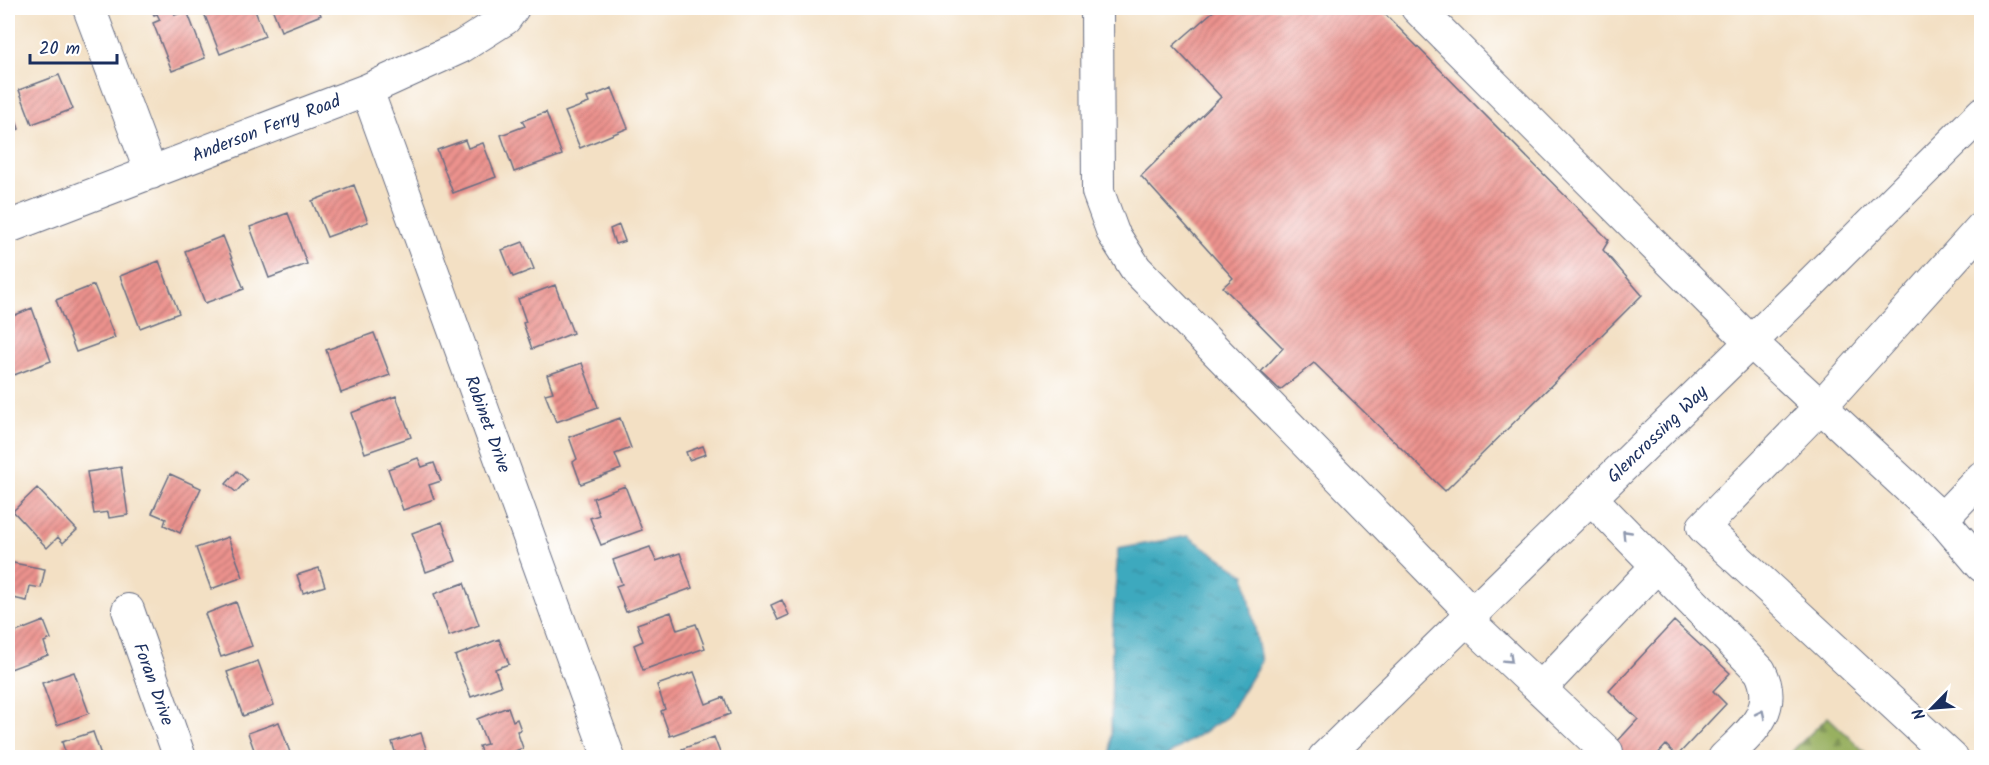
<svg xmlns="http://www.w3.org/2000/svg" width="1989" height="765" viewBox="0 0 1989 765" font-family="Kalam,sans-serif">
<style>
.forest{fill:url(#forest-firs);stroke:#5a7060;stroke-width:1.5}
.water{fill:url(#water-ripples);stroke:#2c6c8e;stroke-width:1.5}
.building{fill:url(#building-hatch)}
.lines{fill:none;stroke-linecap:round;stroke-linejoin:round}
.minor-casing{stroke:#676d82;stroke-width:34}
.minor{stroke:#fff;stroke-width:32}
.oneway{stroke:#8d97ae}
.labels{text-anchor:middle;stroke-width:5;stroke-linejoin:round;paint-order:stroke}
.street-label{font-size:18px;fill:#1b2f5e;stroke:#fff}
</style>
<defs>
<pattern id="forest-firs" width="22" height="20" patternUnits="userSpaceOnUse" patternTransform="scale(1.5)"><rect width="22" height="20" fill="#98b061"/><path d="M5 1l3.5 6h-7zM16 11l3.5 6h-7z" fill="#7b9053"/></pattern>
<pattern id="water-ripples" width="26" height="14" patternUnits="userSpaceOnUse" patternTransform="scale(1.5)"><rect width="26" height="14" fill="#3ea9be"/><path d="M2 4q2-2 4 0t4 0M15 11q2-2 4 0t4 0" fill="none" stroke="#338a9e"/></pattern>
<pattern id="building-hatch" width="6" height="6" patternUnits="userSpaceOnUse" patternTransform="scale(1.5)"><rect width="6" height="6" fill="#ec928d"/><path d="M-1 1l2-2M0 6l6-6M5 7l2-2" fill="none" stroke="#be7876"/></pattern>
</defs>
<rect width="100%" height="100%" fill="#fff"/>
<filter id="ink" filterUnits="userSpaceOnUse"><feTurbulence type="fractalNoise" baseFrequency=".0167" numOctaves="2"/><feDisplacementMap in="SourceGraphic" scale="12" xChannelSelector="R" yChannelSelector="G"/><feConvolveMatrix kernelMatrix="1 2 1 2 8 2 1 2 1" color-interpolation-filters="sRGB"/></filter>
<filter id="wash" filterUnits="userSpaceOnUse"><feTurbulence type="fractalNoise" baseFrequency=".008" numOctaves="4" result="noise"/><feDisplacementMap in="SourceGraphic" scale="24" xChannelSelector="R" yChannelSelector="G"/><feGaussianBlur stdDeviation="1.35" result="paint"/><feColorMatrix in="noise" values="0 0 0 0 0 0 0 0 0 0 0 0 0 0 0 0 0 1.4 0 .05"/><feComposite in="paint" operator="in"/></filter>
<g filter="url(#wash)">
<rect width="100%" height="100%" fill="#f3e0c4"/>
<!-- forest -->
<path class="forest" d="M1828,717L1870,757H1786Z"/>
<!-- water -->
<path class="water" d="M1188,536L1245,575L1261,661L1227,717L1165,757H1111L1112,637L1118,549Z"/>
<g id="blocks">
<!-- building -->
<path class="building" d="M151,8H173L175,15L187,11L205,58L172,71L153,23L160,20L157,14L154,15Z
M202,8H226L229,14L246,8H254L265,36L220,54Z
M272,8H318L321,15L281,31Z
M1217,8H1379L1609,240L1603,250L1642,295L1445,491L1314,363L1280,390L1261,372L1283,348L1223,287L1233,278L1141,176L1221,97L1173,46Z
M59,75L73,109L32,124L19,90Z
M612,88L628,128L580,148L565,112L589,103L587,98Z
M8,97L19,129L8,133Z
M546,112L562,155L514,172L501,135L525,126L522,121Z
M465,140L468,148L483,143L496,177L453,193L437,150Z
M354,185L368,222L327,237L312,201Z
M288,213L307,264L269,278L250,227Z
M619,225L625,241L615,244L610,229Z
M223,236L244,289L205,303L185,251Z
M523,242L534,269L513,277L502,250Z
M159,261L179,313L140,328L120,276Z
M94,285L115,338L76,352L56,300Z
M555,285L573,333L532,349L523,323L526,322L518,299Z
M32,308L51,361L14,375L8,359V318Z
M374,333L390,375L341,393L326,350Z
M582,363L598,407L556,422L545,394L553,392L547,375Z
M396,396L411,437L365,453L351,413Z
M620,418L631,448L615,454L621,469L581,484L573,462L577,459L569,437Z
M703,446L706,454L689,460L686,452Z
M418,458L422,467L434,463L441,481L429,485L434,499L403,510L388,469Z
M121,467L128,515L109,518L108,512L94,514L87,472Z
M237,471L247,480L236,492L226,484Z
M170,474L201,488L180,533L164,525L166,519L152,513Z
M625,486L642,530L601,545L590,518L599,515L593,498Z
M37,488L77,530L63,543L58,537L47,548L13,511Z
M442,522L456,561L426,572L412,533Z
M228,537L243,577L211,589L196,548Z
M650,547L656,561L680,553L692,588L626,612L616,586L622,584L613,560Z
M8,562L45,569L41,588L30,586L27,601L8,597Z
M319,568L325,586L303,593L297,575Z
M464,583L479,625L449,636L434,594Z
M782,600L789,615L778,620L771,605Z
M236,602L252,646L221,657L205,614Z
M671,612L677,630L696,624L705,648L643,670L634,645L643,641L637,624Z
M44,621L51,639L44,642L48,655L8,670V635Z
M1674,621L1730,673L1713,691L1726,704L1677,756L1666,745L1654,758H1602L1638,719L1609,691Z
M499,639L509,664L495,669L501,686L471,697L455,656Z
M258,661L274,705L243,716L227,672Z
M74,672L89,713L57,725L42,683Z
M694,672L706,704L724,697L730,714L670,736L661,711L665,709L657,685Z
M508,707L513,721L517,719L521,730L517,731L523,748L497,758H483L479,746L487,744L477,719Z
M279,722L292,758H257L248,733Z
M93,732L102,758H67L62,742Z
M421,733L429,758H397L392,742Z
M714,737L722,758H685L682,749Z"/>
</g>
</g>
<g filter="url(#ink)">
<use href="#blocks" fill-opacity="0" stroke="#676d82" stroke-width="1.5"/>
<g class="lines">
<defs>
<path id="minor" d="M89,8L151,173
M1097,8L1098,192L1113,233L1136,269L1472,613
M1417,8L1751,342L1942,519L1982,566
M367,90L609,758
M8,227L367,90L461,47L505,19L513,8
M1591,498L1760,671C1780,710 1750,733 1724,758
M1942,519L1982,477
M128,610L180,758
M1466,619L1607,752
M1540,689L1657,566
M1324,758L1796,298L1982,113
M1952,758L1703,527L1821,406L1982,227"/>
</defs>
<!-- minor casing -->
<use href="#minor" class="minor-casing"/>
<!-- minor -->
<use href="#minor" class="minor"/>
</g>
<!-- one-way arrows -->
<defs><path id="oneway-chevron" d="M-2-3.5L2.5 0L-2 3.5" fill="none" stroke-width="1.6" stroke-linecap="round" stroke-linejoin="round" transform="scale(1.5)"/></defs>
<g class="oneway">
<use href="#oneway-chevron" transform="translate(1626 534) rotate(-134)"/>
<use href="#oneway-chevron" transform="translate(1509 659) rotate(43)"/>
<use href="#oneway-chevron" transform="translate(1761 714) rotate(-64)"/>
</g>
</g>
<g class="labels">
<!-- street labels -->
<g class="street-label">
<text transform="translate(266 128) rotate(-21)" y="6">Anderson Ferry Road</text>
<text transform="translate(488 424) rotate(70)" y="6">Robinet Drive</text>
<text transform="translate(1657 434) rotate(-44)" y="6">Glencrossing Way</text>
<text transform="translate(154 684) rotate(70)" y="6">Foran Drive</text>
</g>
</g>
<!-- margin -->
<rect width="1989" height="765" fill="none" stroke="#fff" stroke-width="30"/>
<!-- north arrow -->
<g transform="translate(1932 708) rotate(245)" stroke="#ffffff" stroke-width="4.5" paint-order="stroke">
<path d="M0-4.5L10 22L0 15L-10 22Z" fill="#1b2f5e"/>
<text y="-9" font-size="16" font-weight="bold" text-anchor="middle" fill="#1b2f5e">N</text>
</g>
<!-- scale -->
<path d="M30 54v9h87v-9" fill="none" stroke="#1b2f5e" stroke-width="3"/>
<text x="39" y="54" font-size="18" fill="#1b2f5e" stroke="#ffffff" stroke-width="4.5" paint-order="stroke">20 m</text>
</svg>
